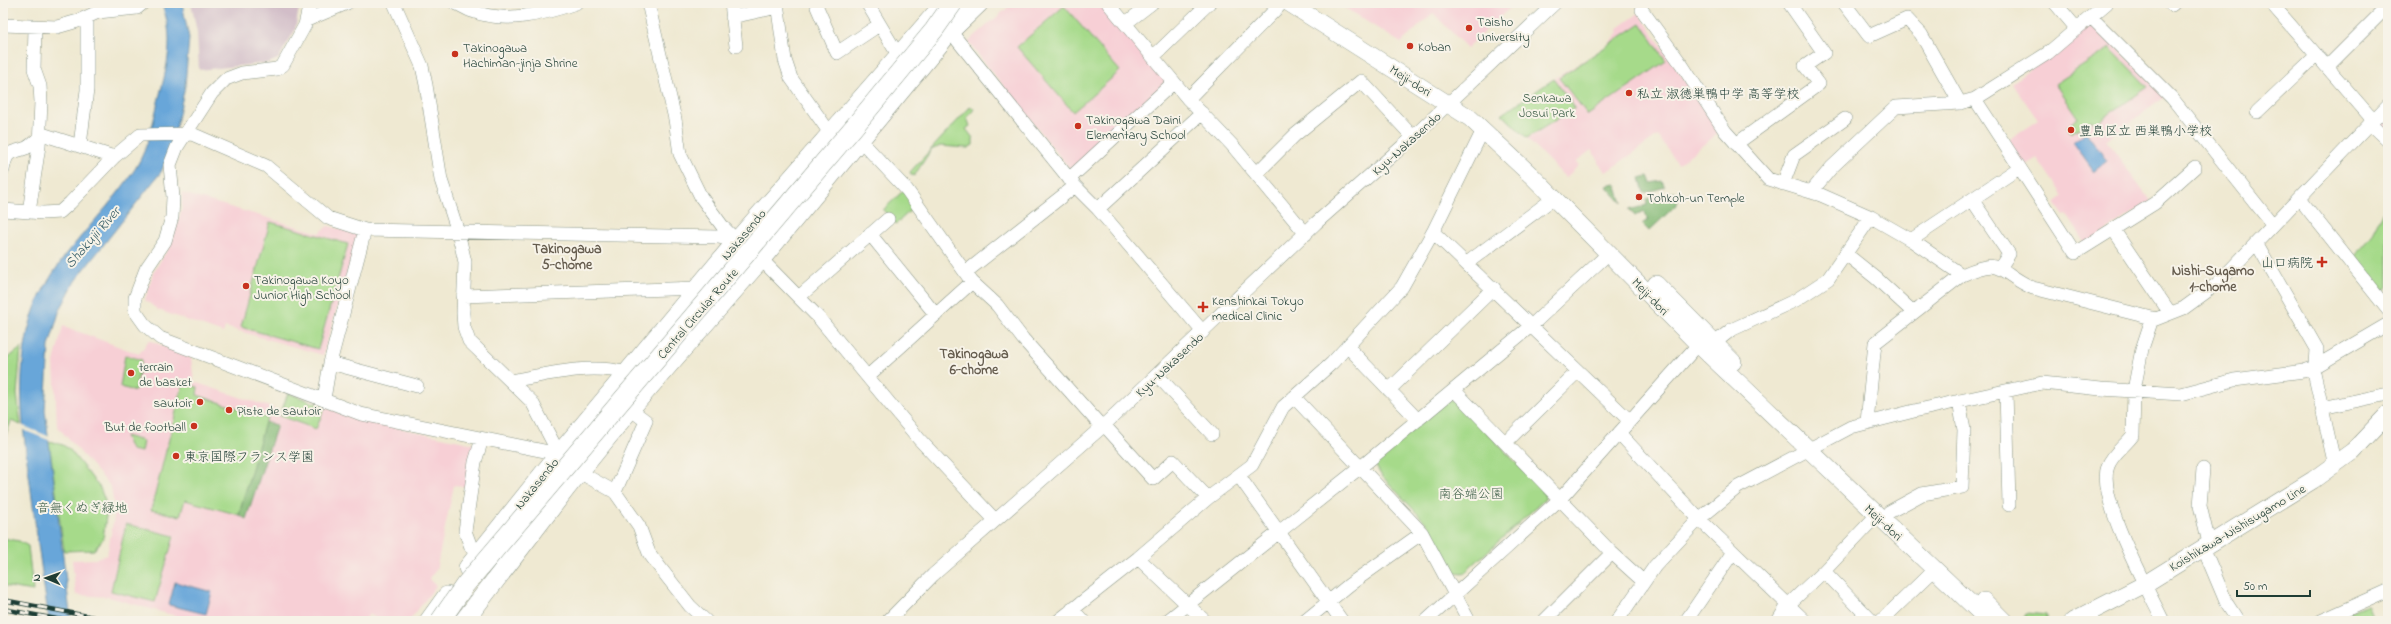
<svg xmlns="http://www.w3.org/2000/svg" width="2391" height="624" viewBox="0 0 2391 624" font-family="'Indie Flower','Klee One',sans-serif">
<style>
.built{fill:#f7cfd5}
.industrial{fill:#d2bdc8}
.green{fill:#a6da8a;stroke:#628c5f}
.forest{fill:#84ba76;stroke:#527c55}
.water{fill:#67a6d9;stroke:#437286}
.pier{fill:#efe9d2}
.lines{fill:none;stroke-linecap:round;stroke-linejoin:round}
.minor-casing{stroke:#879383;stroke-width:14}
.major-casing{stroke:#879383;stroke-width:18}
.highway-casing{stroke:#879383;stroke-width:20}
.minor{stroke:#fff;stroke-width:13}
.major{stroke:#fff;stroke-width:17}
.highway{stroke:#fff;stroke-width:19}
.rail-casing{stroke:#1f3d34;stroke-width:4.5}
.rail{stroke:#f7f3e8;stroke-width:3;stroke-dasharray:9;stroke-linecap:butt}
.highway-bridge-casing{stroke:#879383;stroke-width:20;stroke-linecap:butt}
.highway-bridge{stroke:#fff;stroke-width:19}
.poi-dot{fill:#c8321e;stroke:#f7f3e8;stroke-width:1.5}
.labels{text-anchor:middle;stroke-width:4;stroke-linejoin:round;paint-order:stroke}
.poi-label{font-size:13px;fill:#1f3d34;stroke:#f7f3e8;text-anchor:start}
.street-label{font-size:13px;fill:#1f3d34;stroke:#f7f3e8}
.park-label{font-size:13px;fill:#3a5c45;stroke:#f7f3e8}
.water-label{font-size:14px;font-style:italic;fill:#355c66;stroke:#f7f3e8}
.neighbourhood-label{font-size:14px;font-weight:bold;fill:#655c4e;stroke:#f7f3e8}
</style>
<rect width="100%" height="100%" fill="#f7f3e8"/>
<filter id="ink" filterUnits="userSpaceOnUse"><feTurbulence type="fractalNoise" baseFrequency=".025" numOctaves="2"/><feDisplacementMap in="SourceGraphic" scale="8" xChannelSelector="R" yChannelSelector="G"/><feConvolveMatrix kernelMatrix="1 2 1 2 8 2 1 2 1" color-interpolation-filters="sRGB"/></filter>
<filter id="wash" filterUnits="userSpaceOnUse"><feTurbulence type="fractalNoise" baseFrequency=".012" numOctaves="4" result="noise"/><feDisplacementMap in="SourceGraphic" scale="16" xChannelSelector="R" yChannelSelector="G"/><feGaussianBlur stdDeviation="0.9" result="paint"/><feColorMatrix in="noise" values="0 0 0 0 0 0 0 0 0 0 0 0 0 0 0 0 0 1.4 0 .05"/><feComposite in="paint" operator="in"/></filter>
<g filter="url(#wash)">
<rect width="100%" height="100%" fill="#efe9d2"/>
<!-- built -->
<path class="built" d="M1013,3H1104L1167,77L1166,84L1074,170L1070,169L968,42Z
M1337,3H1515L1467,48L1433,13L1401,43Z
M1639,13L1720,132L1678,164L1658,136L1606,172L1598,163L1599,160L1591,150L1576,162L1579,165L1566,178L1527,139L1575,108L1554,79L1607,46L1619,32L1617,29Z
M2092,22L2165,97L2106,140L2151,201L2086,244L2067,215L2064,216L2055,203L2063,196L2037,158L2023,167L2006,141L2038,120L2012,83Z
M2388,115V137L2377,127Z
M182,193L319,233L328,226L359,234L323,355L225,327L223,333L158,310L145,300L153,273L168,249L182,209Z
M63,326L139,354L149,340L191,358L194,382L273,408L282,413L281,417L316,429L325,407L361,420L474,444L469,487L454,485L436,570L429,579L436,586L409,621H381L369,614L365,621H193L109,597L76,595L72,560L95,559L107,555L115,512L111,487L57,426L54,362Z"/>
<!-- industrial -->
<path class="industrial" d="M191,3H300L295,30L278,59L268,63L199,70L197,32Z"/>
<!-- green -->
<path class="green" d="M1064,6L1120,71L1073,112L1017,47Z
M1641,23L1666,61L1588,115L1559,78Z
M2110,48L2148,87L2095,124L2092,120L2071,133L2067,126L2078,118L2055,84Z
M1554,79L1575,108L1527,138L1502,114Z
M971,106L974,109L967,118L970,126L966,129L973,138V145L968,148L940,146L931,150L914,176L911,174L910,172Z
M904,190L916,205L896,224L883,210Z
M2384,210L2388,212V287L2383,291L2355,255L2371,236Z
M270,222L348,244L318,349L241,327Z
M21,348L17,394L21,425L11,421L6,435H3V362Z
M125,355L142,360L135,391L120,387Z
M183,384L198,387L197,395L267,418L239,515L185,500L180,516L151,510Z
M288,393L325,407L316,429L280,416Z
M1448,400H1456L1545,493V499L1463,574L1454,573L1430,527L1381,475L1374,463Z
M125,436L143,441L141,452L131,450Z
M49,441L63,445L70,450L100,488L105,501L106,516L103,539L94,550L64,551Z
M126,524L174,536L155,602L111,591Z
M3,538L19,541L28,546L33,591L3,586Z
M2367,605L2374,621H2346L2342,616Z
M2026,613L2047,615V620L2035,621L2024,617Z"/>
<!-- forest -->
<path class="forest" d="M1648,176L1651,183L1662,181L1665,187L1644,193L1640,178Z
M1616,184L1622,203L1606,186Z
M1675,192L1678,200L1675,206L1649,231L1642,224L1649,219L1643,211L1635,216L1629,210L1647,205L1646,199Z
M265,422L277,425L246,519L239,515Z"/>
<!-- water -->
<path class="water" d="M161,3H182L189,38L185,86L172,147L161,172L75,281L59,312L49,346L45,410L71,621H49C42,575 36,529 30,483C23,429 16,385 28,331C44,261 99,225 135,169C150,146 154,116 161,90C169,60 174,32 161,3Z
M2086,132L2107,161L2094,171L2073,142Z
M175,582L212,592L206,614L169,605Z"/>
<!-- pier -->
<path class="pier" d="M21,425L50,437L51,441L21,429Z"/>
</g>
<g filter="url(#ink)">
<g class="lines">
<defs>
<path id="minor" d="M310,3L305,25L283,65L277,69L242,73L226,79L212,93L177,147L170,165L173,197L172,217L165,241L146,269L135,298V311L145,325L160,338L361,414L559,454
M394,3L422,66L426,85L441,180L458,232L465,262L463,313L464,327L469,341L532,402L559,454L579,472L615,492L639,526L649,553L661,569L690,606L706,621
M455,3C461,5 466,9 472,11C505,24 544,14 576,3
M648,3L675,119L680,154L701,197L723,227L737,241
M731,3L736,46
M777,3L785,60L791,78L830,133
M867,3L898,55
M1108,3L1188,99L1232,145L1306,234
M1844,3L1869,36L1907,19L1921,34L1960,103
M2055,3L2077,29
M2170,3L2172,5L2174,3
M2271,3L2373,120
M817,7L837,53L879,25
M1642,10L1682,65L1725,131L1768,179L1821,195L1871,217L1911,240L1962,275C2006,256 1996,272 2033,288L2156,319L2184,308L2217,284L2388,105
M732,17L778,7
M2091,17L2172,98L2273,225
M307,20L347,3
M1126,23L1152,3
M3,25L57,27L78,21L98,12L137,8L143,3
M950,31L1075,186L1098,209L1203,332
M1153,57L1209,3
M2327,67L2388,6
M1188,99L1282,3
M1975,99L2048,53L2107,3
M2257,112L2317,55
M2370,124L2388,141
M860,140L907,190L972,282L997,305L1023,339L1102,427
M1736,144L1819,84L1805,66L1824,53L1789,3
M80,145L87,90V17
M3,170C7,149 10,154 26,148C33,145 37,137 45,135L114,157
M1257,173L1295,135L1361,81L1413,137
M1069,179L1174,82
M1783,184L1794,155L1845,119
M1811,192L1832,167L1896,107L1960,103L1975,99L2075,253L2155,203L2195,167
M2299,198L2388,310
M1973,201L2009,254L2000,268
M1098,209L1202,113
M3,210L43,213L60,212L70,203L114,157L140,135L192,134L266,166L328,218L365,230L718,237L737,241
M29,212L39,146L41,102L40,86L34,69L35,27
M2113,229L2170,313
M1433,232L1629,420
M870,234L936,315
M1911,240L2019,168
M2257,244L2317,349L2316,365
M1846,254L1876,278L1913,312
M761,259L818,317L919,439L995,520
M1467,263L1554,198
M966,272L1075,186
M463,296L698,288
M800,296L888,219
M2152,319L2142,349L2134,390L2133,435C2125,446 2113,453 2108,466C2096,497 2148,590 2163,621
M1347,346L1418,420
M1708,348L1731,330L1796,300L1828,279L1871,217
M330,363L417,386
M2313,368L2335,466
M1157,375L1212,434
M868,376L972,282
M511,381C547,374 591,363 627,373
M1389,390L1494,288
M1454,390L1612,553L1644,582
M2006,391L2009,505
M1294,397L1422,533L1469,621
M324,399L330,363L365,230
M2322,408L2388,394
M1867,422L1875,343L1962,275
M1104,425L1153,479L1173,461L1208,498
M1619,433L1699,519L1805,621
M1506,442L1578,371
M2203,469L2200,506L2209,543
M1239,476L1342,621
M615,492L646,421L630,409
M1889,512L1922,494L1962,487L1964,430L1959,401
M2203,547L2227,604L2238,621
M478,556L471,547L465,531L475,462L482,439
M1138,558L1205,621
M1824,571L1872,621
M1072,609L1083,621
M888,621L933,575L1102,427L1316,223L1413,137L1555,3
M1058,621L1138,558L1208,498L1252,465L1283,407L1332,363L1402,287L1433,232L1483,130
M1167,621L1367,462L1532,325L1609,253
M1305,621L1349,585L1422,533
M1426,621L1561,498L1704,338
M1544,621L1612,553
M1617,621L1655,566L1699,519L1738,487L1851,427L1914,411L2042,383L2101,389L2181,394L2234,380L2304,371L2313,368L2388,324
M1686,621L1733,552
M1778,621L1788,605L1824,571L1877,515
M1881,621L1935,569
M2321,621L2388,591"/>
<path id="major" d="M1289,3L1470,118L1534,178L1698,344L1989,621
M1656,284L1733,362
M1984,601L2004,621
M2073,621L2145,584L2313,480L2353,451L2388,414"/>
<path id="highway" d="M468,568L548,468L737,241L945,3
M429,621L447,596
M464,621L567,487L630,409L761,259L950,31L979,3"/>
</defs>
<!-- minor casing -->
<use href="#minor" class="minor-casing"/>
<!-- major casing -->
<use href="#major" class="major-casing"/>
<!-- highway casing -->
<use href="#highway" class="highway-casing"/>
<!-- minor -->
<use href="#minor" class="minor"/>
<!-- major -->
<use href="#major" class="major"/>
<!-- highway -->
<use href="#highway" class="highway"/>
<defs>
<path id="rail" d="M3,600L114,621
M3,609L67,621"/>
</defs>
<!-- rail casing -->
<use href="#rail" class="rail-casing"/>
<!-- rail -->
<use href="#rail" class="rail"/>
<defs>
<path id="highway-bridge" d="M440,621L465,585L853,128L934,30L953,3"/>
</defs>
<!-- highway-bridge casing -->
<use href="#highway-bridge" class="highway-bridge-casing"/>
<!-- highway-bridge -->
<use href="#highway-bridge" class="highway-bridge"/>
</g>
</g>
<!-- markers -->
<g class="poi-dot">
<circle cx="1469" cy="28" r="4"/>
<circle cx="1410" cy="46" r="4"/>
<circle cx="455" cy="54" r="4"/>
<circle cx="1629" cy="93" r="4"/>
<circle cx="1078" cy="126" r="4"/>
<circle cx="2071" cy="130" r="4"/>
<circle cx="1639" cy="197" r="4"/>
<path d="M2320 256h4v4h4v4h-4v4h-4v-4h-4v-4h4z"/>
<circle cx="246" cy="286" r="4"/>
<path d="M1201 301h4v4h4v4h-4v4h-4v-4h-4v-4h4z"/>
<circle cx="131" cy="373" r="4"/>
<circle cx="200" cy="402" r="4"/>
<circle cx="229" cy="410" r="4"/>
<circle cx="194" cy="426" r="4"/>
<circle cx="176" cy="456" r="4"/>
</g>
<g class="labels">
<!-- poi labels -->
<g class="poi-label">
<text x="1477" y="26">Taisho<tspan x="1477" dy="15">University</tspan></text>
<text x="1418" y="51">Koban</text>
<text x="463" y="52">Takinogawa<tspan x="463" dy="15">Hachiman-jinja Shrine</tspan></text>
<text x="1637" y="98">私立 淑徳巣鴨中学 高等学校</text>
<text x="1086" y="124">Takinogawa Daini<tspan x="1086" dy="15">Elementary School</tspan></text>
<text x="2079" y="135">豊島区立 西巣鴨小学校</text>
<text x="1647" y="202">Tohkoh-un Temple</text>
<text x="2313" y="267" text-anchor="end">山口病院</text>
<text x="254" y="284">Takinogawa Koyo<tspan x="254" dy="15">Junior High School</tspan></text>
<text x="1212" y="305">Kenshinkai Tokyo<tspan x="1212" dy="15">medical Clinic</tspan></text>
<text x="139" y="371">terrain<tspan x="139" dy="15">de basket</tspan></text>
<text x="192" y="407" text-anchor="end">sautoir</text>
<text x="237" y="415">Piste de sautoir</text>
<text x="186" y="431" text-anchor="end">But de football</text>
<text x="184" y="461">東京国際フランス学園</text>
</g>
<!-- street labels -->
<g class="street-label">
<text transform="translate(1411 80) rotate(33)" y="5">Meiji-dori</text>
<text transform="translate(1406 143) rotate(-42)" y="5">Kyu-Nakasendo</text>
<text transform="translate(743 234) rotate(-50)" y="5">Nakasendo</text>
<text transform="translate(1651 296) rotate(46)" y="5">Meiji-dori</text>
<text transform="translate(697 313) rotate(-49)" y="5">Central Circular Route</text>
<text transform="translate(1169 364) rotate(-43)" y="5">Kyu-Nakasendo</text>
<text transform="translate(536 483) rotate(-51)" y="5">Nakasendo</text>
<text transform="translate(1884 522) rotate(43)" y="5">Meiji-dori</text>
<text transform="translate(2237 527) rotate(-31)" y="5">Koishikawa-Nishisugamo Line</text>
</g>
<!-- park labels -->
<g class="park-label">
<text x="1547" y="102">Senkawa<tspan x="1547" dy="15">Josui Park</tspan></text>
<text x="1471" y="498">南谷端公園</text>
<text x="82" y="512">音無くぬぎ緑地</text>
</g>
<!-- water labels -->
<g class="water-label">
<text transform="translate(92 237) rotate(-49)" y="5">Shakujii River</text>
</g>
<!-- neighbourhood labels -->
<g class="neighbourhood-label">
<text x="567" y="253">Takinogawa<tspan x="567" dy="16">5-chome</tspan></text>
<text x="2213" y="275">Nishi-Sugamo<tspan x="2213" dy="16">1-chome</tspan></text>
<text x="974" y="358">Takinogawa<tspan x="974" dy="16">6-chome</tspan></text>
</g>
</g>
<!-- margin -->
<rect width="2391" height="624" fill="none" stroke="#f7f3e8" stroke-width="16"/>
<!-- north arrow -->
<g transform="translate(46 578) rotate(272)" stroke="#f7f3e8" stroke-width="3" paint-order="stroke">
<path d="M0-3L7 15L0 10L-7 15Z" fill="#1f3d34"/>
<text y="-6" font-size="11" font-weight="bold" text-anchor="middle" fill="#1f3d34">N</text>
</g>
<!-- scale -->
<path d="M2237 590v6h73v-6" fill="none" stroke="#1f3d34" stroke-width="2"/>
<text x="2243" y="590" font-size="12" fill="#1f3d34" stroke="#f7f3e8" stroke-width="3" paint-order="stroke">50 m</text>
</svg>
